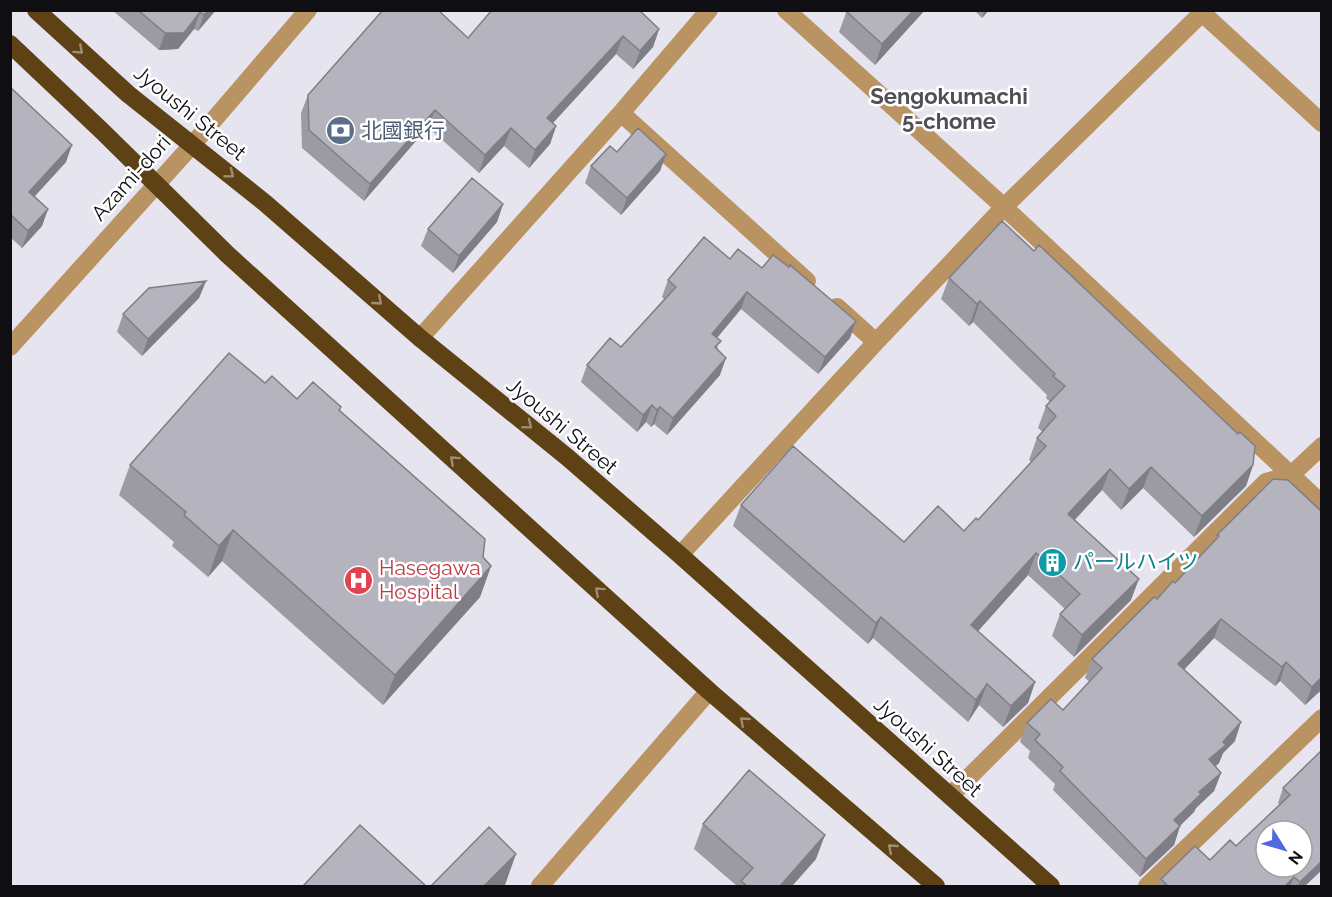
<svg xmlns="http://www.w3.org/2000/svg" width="1332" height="897" viewBox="0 0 1332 897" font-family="Raleway,'Noto Sans JP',sans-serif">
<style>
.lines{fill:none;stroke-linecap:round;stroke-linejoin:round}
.minor{stroke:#b99361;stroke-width:18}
.highway{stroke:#5e4114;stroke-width:18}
.wall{fill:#9c9aa3}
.shaded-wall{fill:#7f7d85}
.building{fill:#b5b3be;stroke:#7f7d85;stroke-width:1.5;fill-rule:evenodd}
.oneway{stroke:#9e8d72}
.labels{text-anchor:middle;stroke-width:5;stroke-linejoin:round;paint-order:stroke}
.street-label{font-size:21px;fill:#0f0e12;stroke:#fff}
.service-label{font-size:21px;fill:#4e5e75;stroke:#fff;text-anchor:start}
.culture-label{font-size:21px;fill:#0d838f;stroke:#fff;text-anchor:start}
.health-label{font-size:21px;fill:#be3a42;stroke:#fff;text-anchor:start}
.neighbourhood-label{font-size:22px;font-weight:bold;fill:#504f57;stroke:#fff}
</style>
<rect width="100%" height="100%" fill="#e6e4ef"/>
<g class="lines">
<!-- minor -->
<path class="minor" d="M786,10L1004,207L1322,504
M1199,10L1322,123
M621,113L807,281
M837,307L876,342
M420,338L621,113L709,10
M10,347L193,144L308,10
M680,555L876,342L1004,207L1202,13
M950,796L1266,482L1291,475L1322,446
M540,886L709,691
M1147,886L1322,718"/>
<!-- highway -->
<path class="highway" d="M36,10L128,94L265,203L420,338L567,457L680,555L1051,886
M10,44L102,131L227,254L709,691L936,886"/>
</g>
<!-- wall -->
<path class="wall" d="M112,10H216L198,31L194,29L178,49L159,50Z
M843,10H925L875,65L839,32L846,13Z
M974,10H989L982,18Z
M659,29L653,47L633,69L616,54L553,123L556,126L550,144L529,168L504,146L479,173L428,127L364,201L302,148L301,113L308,95L468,38Z
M10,87L66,162L35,196L48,209L42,226L22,248L10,237Z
M617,152L666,154L660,171L621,215L585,183L591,166Z
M503,204L497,222L453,273L421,246L428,229Z
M730,259L850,338L818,374L741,309L717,338L720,375L667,435L654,424L651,427L646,422L637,432L581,382L587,365L621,347L664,299L662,297L668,280Z
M949,278L1253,465L1246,486L1194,537L1143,488L1121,510L1102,490L1075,520L1131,600L1074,657L1052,636L1060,614L1065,609L1028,575L978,631L1035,682L1028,703L1003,727L979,705L968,722L873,638L868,644L733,526L741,505L904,542L964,531L978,520L1032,462L1029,460L1037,438L1043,432L1038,428L1046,406L1050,402L1046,398L1047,395L973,322L969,326L941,299Z
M206,281L199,298L142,356L117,332L123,314Z
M265,383L297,399L340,411L491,566L480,597L383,705L222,561L208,577L172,546L174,542L119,495L130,465Z
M1322,512V694L1319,692L1305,705L1280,681L1275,686L1214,638L1184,670L1235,741L1223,753L1219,763L1215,767L1221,773L1214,791L1196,808L1194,812L1180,826L1174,845L1140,877L1053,790L1055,784L1028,758L1030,751L1020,742L1027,723L1063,710L1090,682L1085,678L1092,659L1175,583L1215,541L1217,535Z
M1322,750L1305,886H1158L1161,879L1210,860L1236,846L1280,805L1278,803L1283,788Z
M703,824L816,859L792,886H737L694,849Z"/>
<!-- shaded-wall -->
<path class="shaded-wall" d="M208,10H216L198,31L204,15Z
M914,10H925L875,65L882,44Z
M985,10H989L982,18Z
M200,12L194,29L178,49L159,50L165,33Z
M659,29L653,47L633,69L640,51Z
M623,36L616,54L541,136L547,118Z
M435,110L428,127L364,201L370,184Z
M556,126L550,144L529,168L535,150Z
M511,128L504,146L479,173L485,155Z
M72,145L66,162L23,209L29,192Z
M666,154L660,171L621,215L627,198Z
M503,204L497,222L453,273L459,256Z
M48,209L42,226L22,248L28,231Z
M206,281L199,298L142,356L148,339Z
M747,292L741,309L706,351L712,334Z
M980,301L973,322L969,326L977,304Z
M856,321L850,338L818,374L825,357Z
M726,358L720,375L667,435L673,418Z
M652,405L646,422L637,432L643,415Z
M660,407L654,424L651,427L657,410Z
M1253,465L1246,486L1194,537L1202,516Z
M1151,467L1143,488L1121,510L1129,489Z
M1110,469L1102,490L1060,535L1068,514Z
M233,530L222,561L208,577L219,546Z
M1036,553L1028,575L964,647L971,625Z
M491,566L480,597L383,705L395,675Z
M1139,579L1131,600L1074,657L1082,635Z
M881,617L873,638L868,644L876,623Z
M1221,619L1214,638L1171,683L1178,664Z
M1286,662L1280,681L1275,686L1282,667Z
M1322,677V685L1319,692L1305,705L1312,687Z
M1035,682L1028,703L1003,727L1011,706Z
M987,684L979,705L968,722L976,700Z
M1241,722L1235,741L1223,753L1219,763L1202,778L1209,759L1223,742Z
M1221,773L1214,791L1196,808L1194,812L1167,838L1174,820L1199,792Z
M1180,826L1174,845L1140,877L1146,859Z
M825,835L816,859L792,886H780Z
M516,854L505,885L503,886H484Z
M1322,861V870L1305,886H1298L1300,882Z
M1294,877L1290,886H1285Z"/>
<!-- building -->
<path class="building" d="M138,10H208L204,15L200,12L184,33H165Z
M383,10H438L468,38L492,10H639L659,29L640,51L623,36L547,118L556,126L535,150L511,128L485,155L435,110L370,184L309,130L308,95Z
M847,10H914L882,44L846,11Z
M10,87L72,145L29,192L48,209L28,231L10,214Z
M638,128L666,154L627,198L591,166L610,146L617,152Z
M472,178L503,204L459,256L428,229Z
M1002,221L1034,251L1039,245L1238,434L1240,432L1255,446L1253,465L1202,516L1151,467L1129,489L1110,469L1068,514L1139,579L1082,635L1060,614L1080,594L1036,553L971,625L1035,682L1011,706L987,684L976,700L881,617L876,623L741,505L793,446L904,542L938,506L964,531L976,518L978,520L1046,446L1037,438L1056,416L1046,406L1065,386L1053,376L1055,374L980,301L977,304L949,278Z
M704,237L730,259L738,249L762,268L773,255L789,267L790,265L856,321L825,357L747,292L712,334L721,341L715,347L726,358L673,418L660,407L657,410L652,405L643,415L587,365L610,338L621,347L676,287L668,280Z
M206,281L148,339L123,314L149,288Z
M229,353L265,383L272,376L297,399L313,382L341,407L339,410L485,539L483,557L491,566L395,675L233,530L219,546L184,515L186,512L130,465Z
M1273,479L1288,480L1322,512V677L1312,687L1286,662L1282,667L1221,619L1178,664L1241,722L1223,742L1226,745L1209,759L1221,773L1199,792L1201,794L1174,820L1180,826L1146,859L1060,771L1063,767L1035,740L1040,734L1027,723L1051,699L1063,710L1102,668L1092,659L1154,597L1157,599L1173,581L1175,583L1219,536L1217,535Z
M1322,750V861L1300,882L1294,877L1285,886H1168L1161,879L1195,846L1210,860L1230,840L1236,846L1290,795L1283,788ZM1266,831H1302V867H1266Z
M749,770L825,835L780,886H747L741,881L753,868L703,824Z
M360,825L426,886H303Z
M489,827L516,854L484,886H431Z"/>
<!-- one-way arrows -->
<defs><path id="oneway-chevron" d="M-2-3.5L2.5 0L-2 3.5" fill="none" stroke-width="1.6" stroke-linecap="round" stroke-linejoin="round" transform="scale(1.5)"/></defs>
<g class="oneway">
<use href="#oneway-chevron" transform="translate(79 50) rotate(42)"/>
<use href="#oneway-chevron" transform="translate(230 174) rotate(39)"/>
<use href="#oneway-chevron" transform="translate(378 301) rotate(41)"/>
<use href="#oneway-chevron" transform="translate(528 425) rotate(39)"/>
<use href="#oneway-chevron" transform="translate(454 460) rotate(-138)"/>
<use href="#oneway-chevron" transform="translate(599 591) rotate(-138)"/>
<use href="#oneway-chevron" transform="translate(744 721) rotate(-139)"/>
<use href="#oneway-chevron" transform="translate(892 848) rotate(-139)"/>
</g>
<!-- icons -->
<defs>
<symbol id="bank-disc" viewBox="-11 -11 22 22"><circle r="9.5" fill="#5c6f8a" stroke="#fff"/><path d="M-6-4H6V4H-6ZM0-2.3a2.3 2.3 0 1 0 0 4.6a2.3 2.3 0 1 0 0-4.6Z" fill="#fff"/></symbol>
<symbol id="building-disc" viewBox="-11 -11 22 22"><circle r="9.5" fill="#0f9aa8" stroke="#fff"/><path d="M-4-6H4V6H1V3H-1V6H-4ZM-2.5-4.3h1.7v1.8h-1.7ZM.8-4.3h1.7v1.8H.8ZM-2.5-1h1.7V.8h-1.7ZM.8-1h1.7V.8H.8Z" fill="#fff"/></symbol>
<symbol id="hospital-disc" viewBox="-11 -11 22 22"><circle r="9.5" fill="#e0444e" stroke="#fff"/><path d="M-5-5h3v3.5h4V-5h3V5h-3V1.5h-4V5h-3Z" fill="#fff"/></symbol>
</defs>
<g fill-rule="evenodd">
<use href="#bank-disc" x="324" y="114" width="33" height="33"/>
<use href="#building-disc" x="1036" y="546" width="33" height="33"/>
<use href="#hospital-disc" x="342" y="564" width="33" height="33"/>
</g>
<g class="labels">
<!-- street labels -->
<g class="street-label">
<text transform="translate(190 113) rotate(39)" y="7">Jyoushi Street</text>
<text transform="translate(131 178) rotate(-48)" y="7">Azami-dori</text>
<text transform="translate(562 426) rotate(40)" y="7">Jyoushi Street</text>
<text transform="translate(928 747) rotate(42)" y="7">Jyoushi Street</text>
</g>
<!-- service labels -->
<g class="service-label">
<text x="361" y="138">北國銀行</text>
</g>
<!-- culture labels -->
<g class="culture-label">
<text x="1073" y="569">パールハイツ</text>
</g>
<!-- health labels -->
<g class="health-label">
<text x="379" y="575">Hasegawa<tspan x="379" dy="24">Hospital</tspan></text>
</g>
<!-- neighbourhood labels -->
<g class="neighbourhood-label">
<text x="949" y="104">Sengokumachi<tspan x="949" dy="25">5-chome</tspan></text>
</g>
</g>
<!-- border -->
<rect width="1332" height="897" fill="none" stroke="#0f0e12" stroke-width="24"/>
<!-- north arrow -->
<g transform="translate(1284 849) rotate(127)"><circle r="28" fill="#ffffff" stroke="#9f9fa0" stroke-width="1.5"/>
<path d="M0-4.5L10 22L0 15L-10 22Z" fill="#506ade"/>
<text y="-9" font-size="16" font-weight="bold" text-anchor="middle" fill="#0f0e12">N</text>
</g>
</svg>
